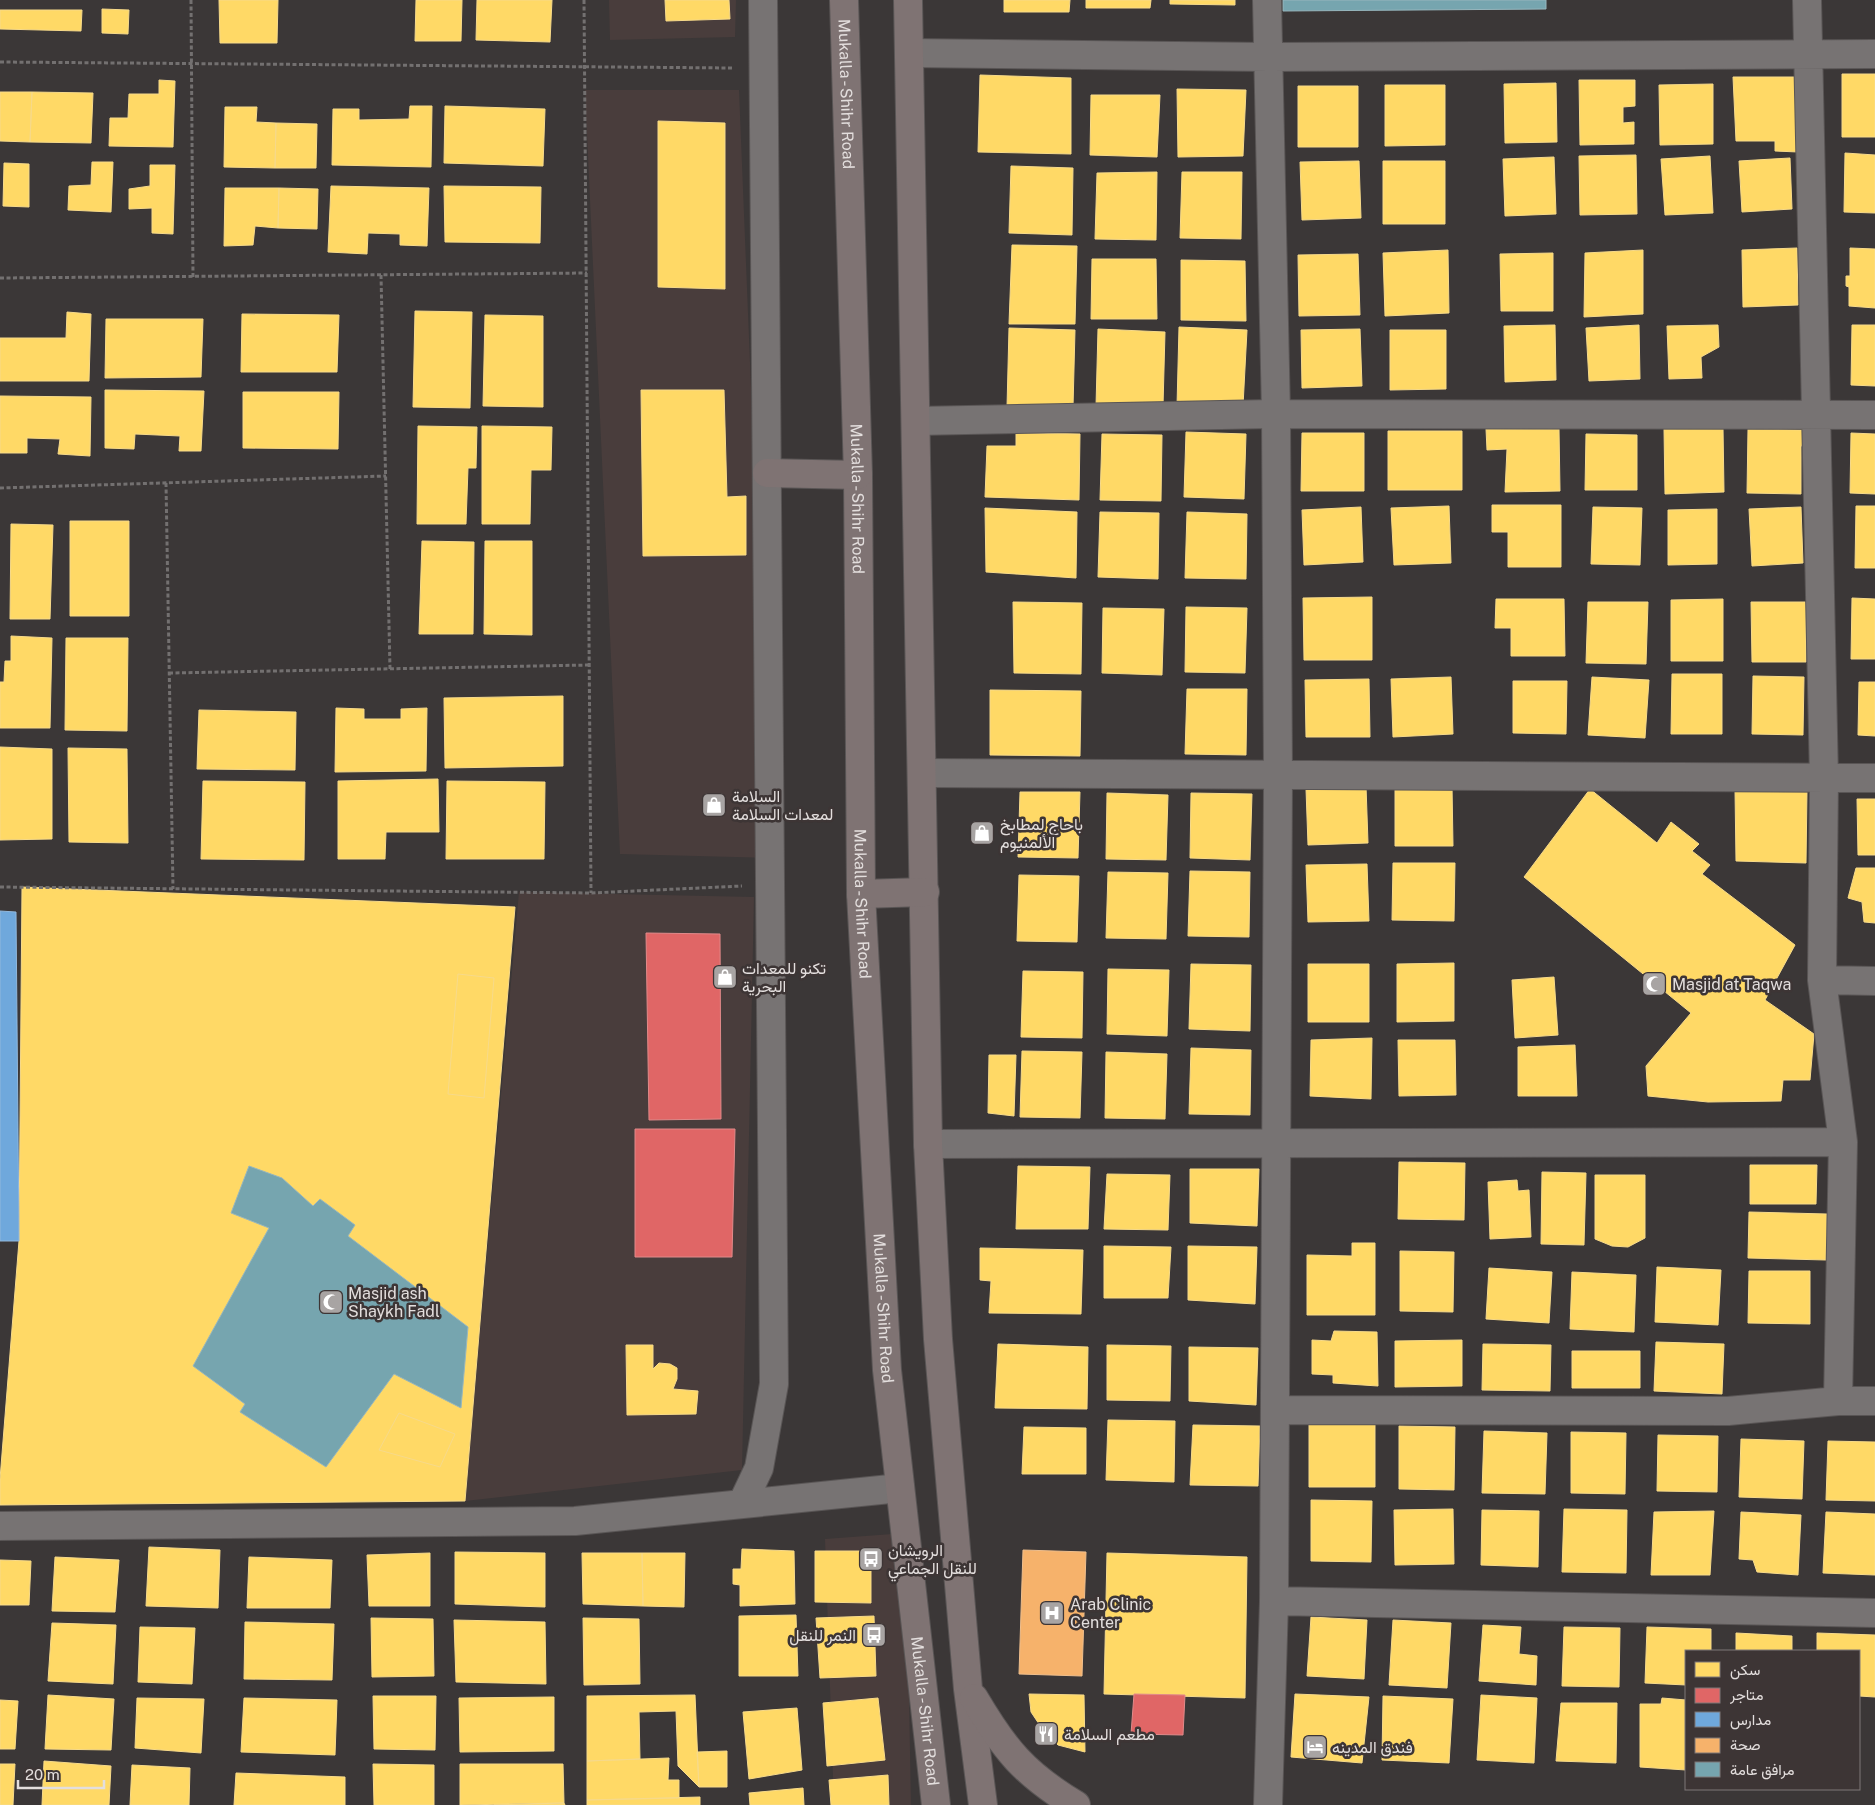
<svg xmlns="http://www.w3.org/2000/svg" width="1875" height="1805" viewBox="0 0 1875 1805" font-family="'Public Sans',Vazirmatn,sans-serif">
<style>
.built{fill:#493d3c}
.homes{fill:#ffd966;stroke:#f7da8a}
.shops{fill:#e06666;stroke:#e18a8a}
.schools{fill:#6fa8dc;stroke:#92b8dc}
.health{fill:#f6b26b;stroke:#f0bf8d}
.public{fill:#76a5af;stroke:#97b6bd}
.lines{fill:none;stroke-linecap:round;stroke-linejoin:round}
.minor-casing{stroke:#595555;stroke-width:30}
.highway-casing{stroke:#595555;stroke-width:30}
.path{stroke:#737070;stroke-width:3;stroke-dasharray:4 2.5;stroke-linecap:butt}
.minor{stroke:#777373;stroke-width:28}
.highway{stroke:#7f7373;stroke-width:28}
.labels{text-anchor:middle;stroke-width:5;stroke-linejoin:round;paint-order:stroke}
.street-label{font-size:16px;fill:#e3dedd;stroke:#3d3535}
.poi-label{font-size:16px;fill:#e3dedd;stroke:#3d3535;text-anchor:start}
</style>
<rect width="100%" height="100%" fill="#3b3737"/>
<!-- built -->
<path class="built" d="M609,0H736L735,37L610,40Z
M585,90H739L770,858L620,854Z
M519,892L754,897L742,1470L465,1501Z
M906,1533L911,1805H834L825,1539Z"/>
<!-- homes -->
<path class="homes" d="M219,0H278L277,43H220Z
M416,0H462L461,41H415Z
M477,0H552L550,42L476,40Z
M665,0H729L730,19L666,21Z
M1004,0H1070L1069,12H1004Z
M1086,0H1151L1150,8H1086Z
M1170,0H1235V5L1170,4Z
M102,9L129,10L128,34L102,33Z
M0,10H82L81,31L0,29Z
M1842,74H1875V137H1842Z
M980,75L1071,78V154L978,152Z
M1733,77H1796L1798,152L1775,151V141H1736Z
M159,80L175,81L173,147L109,146L110,118H128L129,94H159Z
M1579,80H1635V106L1623,107V123L1634,122V144L1580,145Z
M1556,83L1557,142L1505,143L1504,84Z
M1713,84V144L1660,145L1659,85Z
M1385,85H1445V145L1385,146Z
M1298,86H1358V147H1298Z
M1177,89L1246,90L1243,156L1178,157Z
M0,92H32L30,142L0,141Z
M32,92L93,93L91,143L30,142Z
M1091,95H1160L1157,157L1090,155Z
M410,106H432L431,167L332,165L333,109H359V120L409,119Z
M445,106L545,109L543,166L444,163Z
M225,107H257L256,122L276,123L275,168L224,167Z
M658,121L725,123V289L658,287Z
M276,123L317,124L316,168H275Z
M1845,153L1875,155V213L1844,212Z
M1636,155L1637,214L1580,215L1579,156Z
M1710,156L1713,213L1665,215L1661,159Z
M1554,157L1556,214L1505,216L1503,159Z
M1790,158L1792,209L1742,212L1739,161Z
M1359,161L1361,218L1302,220L1300,162Z
M1383,161H1445V224H1383Z
M92,162H113L111,212L68,210L69,186L91,185Z
M4,163L29,164V207L3,206Z
M150,165H175L173,234L152,233V208L129,209V189L150,186Z
M1011,166L1073,168L1072,235L1009,233Z
M1157,172L1156,240L1095,239L1097,173Z
M1182,172H1242L1241,239L1180,238Z
M331,186L429,188L427,246L400,245V234L368,233L367,254L328,252Z
M444,186L541,187L540,243L445,242Z
M225,188H279L278,228L255,226L253,245L224,246Z
M279,188L318,189L317,229L278,228Z
M1012,245L1077,246L1075,324H1009Z
M1797,248L1798,305L1743,307L1742,250Z
M1850,248L1875,249V308L1849,306V287L1846,286V276H1850Z
M1448,250L1449,313L1385,316L1383,253Z
M1643,250V314L1584,317L1585,253Z
M1553,253V311H1501L1500,254Z
M1358,254L1360,315L1299,316L1298,255Z
M1092,259H1156L1157,319H1091Z
M1181,260L1245,261L1246,321L1181,320Z
M415,311L472,312L470,408L413,407Z
M67,312L91,314L89,381H0V338H66Z
M242,314L339,315L337,372H241Z
M485,315L543,316V407L483,406Z
M106,319H203L201,377L105,378Z
M1555,325L1556,380L1505,382L1504,326Z
M1639,325L1640,379L1589,381L1586,328Z
M1718,325L1719,347L1701,357L1702,378L1669,379L1667,326Z
M1852,325H1875V386L1851,385Z
M1179,327L1247,330L1243,406H1177Z
M1009,328L1075,330L1073,407H1007Z
M1098,329L1165,332L1163,406H1096Z
M1360,329L1362,386L1302,388L1301,330Z
M1390,330H1446V389L1390,390Z
M105,390L204,391L201,451H179L180,436L135,434L134,449L105,448Z
M641,390H724L727,497L746,496V555L643,556Z
M243,392H339L338,449L243,448Z
M0,396L91,397L90,456L58,454L60,439L27,438V453H0Z
M418,426L477,427L476,468H468L466,524H417Z
M482,426L552,427L551,470H531L530,524H482Z
M1723,428L1724,492L1665,494L1664,429Z
M1486,429H1559L1560,491L1505,492L1507,449L1487,450Z
M1748,429L1809,430V444L1801,446V494L1747,493Z
M1388,431H1462V490H1388Z
M1186,432L1246,434L1244,499L1184,497Z
M1016,433L1080,434L1079,500L985,497L987,446H1016Z
M1302,433H1364V491H1301Z
M1851,433L1875,434V494L1850,493Z
M1102,434L1162,435L1161,501L1100,500Z
M1586,434L1637,435V490H1585Z
M1492,505H1561V567H1508V532H1492Z
M1449,506L1451,563L1394,565L1391,508Z
M1856,506H1875V568H1855Z
M1361,507L1363,562L1304,565L1302,510Z
M1593,507L1642,508L1640,565L1591,564Z
M1801,507L1803,563L1752,566L1749,509Z
M985,508L1077,512L1076,578L986,572Z
M1717,509V564L1668,565V510Z
M1100,512L1159,513L1158,579L1098,577Z
M1187,512L1247,514L1246,579L1185,578Z
M70,521H129V616H70Z
M11,524L53,525L50,619H10Z
M422,541L474,542L473,634H419Z
M485,541H532V635L484,634Z
M1372,597V660H1304L1303,598Z
M1852,598L1875,599V659H1851Z
M1496,599H1564L1565,656H1511V628H1495Z
M1723,599V661H1671V600Z
M1013,602L1082,603L1081,674L1014,673Z
M1588,602H1648L1646,664L1586,663Z
M1751,602H1806V662H1752Z
M1186,607L1247,608L1245,673L1185,672Z
M1103,608L1164,609L1162,675L1102,673Z
M11,636L52,638L50,728H0V682H4L5,661H11Z
M66,638H128L127,731L65,730Z
M1672,674H1722V734H1671Z
M1753,676L1804,677L1803,735L1752,734Z
M1451,677L1453,734L1393,737L1391,679Z
M1592,677L1649,680L1645,738L1588,735Z
M1369,679L1370,737H1306L1305,680Z
M1513,681H1567L1566,734L1513,733Z
M1859,682H1875V736L1858,735Z
M1187,689H1247L1246,755L1185,754Z
M990,690L1081,691L1080,756L990,755Z
M563,696V766L445,768L444,698Z
M336,708L364,709V719H401V709L427,708L426,771L335,772Z
M199,710L296,712L295,770L197,769Z
M0,747L52,749V839L0,840Z
M68,748L127,749L128,843L69,842Z
M438,779L439,832H386L385,859H338V781Z
M203,781L305,782L304,860L201,859Z
M447,781L545,782L544,859H446Z
M1366,786L1368,843L1308,845L1306,789Z
M1452,786L1453,846H1395V787Z
M1590,789L1657,843L1671,822L1699,844L1692,851L1710,865L1702,874L1795,945L1765,1000L1814,1034L1810,1080H1783L1781,1101L1708,1102L1648,1096L1646,1066L1691,1013L1524,877Z
M1735,790L1807,791L1806,863L1736,861Z
M1020,792H1080L1078,858L1018,857Z
M1107,793L1168,795L1166,860L1106,859Z
M1191,793L1252,794L1250,860L1190,858Z
M1857,799H1875V855H1858Z
M1393,863H1455L1454,921L1392,920Z
M1367,864L1369,921L1308,922L1306,865Z
M1856,868H1875V923L1864,922L1862,902L1848,898Z
M1190,871L1250,872L1249,937L1188,936Z
M1108,872L1168,873L1166,939L1106,938Z
M1019,875L1079,876L1077,942L1017,941Z
M22,887L515,907L465,1501L0,1505V1479L19,1241Z
M1454,963V1021L1397,1022V964Z
M1191,964L1251,965L1250,1031L1189,1029Z
M1308,964H1369V1022H1308Z
M1108,969L1169,970L1167,1036L1107,1034Z
M1023,971L1083,972L1082,1038L1021,1037Z
M458,974L494,978L484,1098L448,1094Z
M1554,977L1558,1035L1515,1038L1512,980Z
M1372,1038L1371,1099L1310,1096L1311,1040Z
M1398,1040H1455L1456,1095L1399,1096Z
M1575,1045L1577,1096H1518V1047Z
M1191,1048L1251,1050L1250,1115L1189,1114Z
M1022,1051L1082,1052L1080,1118L1020,1117Z
M1106,1052L1167,1054L1165,1119L1105,1118Z
M989,1055H1016L1014,1116L988,1113Z
M1399,1162L1465,1163L1464,1220L1398,1219Z
M1750,1165H1817L1816,1204H1750Z
M1018,1166L1090,1167L1088,1229H1016Z
M1190,1169H1259L1257,1226L1190,1223Z
M1542,1172L1586,1173L1584,1245L1541,1244Z
M1107,1174L1170,1175L1168,1230L1104,1229Z
M1595,1175H1645V1238L1628,1247L1612,1246L1595,1239Z
M1517,1180L1518,1191L1529,1190L1531,1237L1490,1239L1488,1182Z
M1749,1212L1827,1214L1826,1260L1748,1258Z
M1352,1243H1375V1315H1307V1255L1352,1256Z
M1104,1246L1171,1247L1168,1298H1104Z
M1188,1246L1257,1247L1255,1304L1188,1300Z
M980,1248L1083,1250L1081,1314L989,1313L991,1281L980,1280Z
M1400,1251L1454,1252L1453,1312L1400,1311Z
M1657,1267L1721,1270L1718,1325L1655,1322Z
M1489,1268L1552,1272L1549,1323L1486,1319Z
M1749,1271H1810V1324L1748,1323Z
M1572,1272L1636,1275L1634,1332L1570,1329Z
M1334,1331L1377,1332L1378,1386L1333,1383V1375L1312,1374V1340L1331,1341Z
M1462,1340V1386L1395,1387V1341Z
M1656,1342L1724,1344L1722,1394L1654,1391Z
M998,1344L1088,1347L1087,1409L995,1408Z
M1483,1344L1551,1345L1550,1391L1482,1390Z
M626,1345H653V1369L659,1363L670,1364L677,1368V1379L673,1389L698,1391L696,1414L627,1415Z
M1107,1345L1171,1346L1170,1401L1107,1400Z
M1189,1347L1258,1348L1256,1405L1189,1401Z
M1572,1351H1640V1388H1572Z
M399,1413L455,1434L440,1467L379,1450Z
M1108,1420L1175,1421L1174,1482L1106,1480Z
M1309,1424H1375V1487H1309Z
M1193,1425L1260,1426L1258,1486L1190,1485Z
M1399,1426L1455,1427L1454,1490L1399,1489Z
M1024,1427L1086,1428V1474H1022Z
M1484,1431L1547,1433L1545,1494L1482,1493Z
M1571,1432L1626,1433L1625,1494L1571,1493Z
M1658,1435L1718,1436L1717,1492L1657,1491Z
M1741,1439L1804,1441L1802,1499L1739,1497Z
M1828,1441L1875,1442V1501L1826,1500Z
M1311,1500L1372,1501L1371,1562L1311,1561Z
M1453,1509L1454,1564L1395,1565L1394,1510Z
M1564,1509L1627,1510L1626,1573L1562,1572Z
M1482,1510L1539,1511L1538,1567L1481,1565Z
M1714,1511L1710,1575H1651L1654,1512Z
M1741,1512L1801,1515L1798,1575L1757,1572L1753,1560L1739,1559Z
M1826,1512L1875,1514V1575L1823,1573Z
M149,1547L220,1550L218,1608L146,1606Z
M742,1549L794,1551L795,1604L740,1606V1585L733,1584V1569H741Z
M815,1551H871V1603L815,1602Z
M455,1552L545,1553V1607L455,1604Z
M430,1553V1606H369L367,1555Z
M582,1553H642L643,1606L583,1604Z
M642,1553H685L684,1607L643,1606Z
M1107,1553L1247,1557L1245,1698L1104,1694Z
M55,1557L119,1560L115,1612L52,1611Z
M249,1557L332,1560L330,1608H247Z
M0,1560L31,1561L29,1605H0Z
M796,1615L798,1676H739V1616Z
M874,1616L876,1676L820,1678L816,1618Z
M1311,1617L1367,1620L1364,1679L1307,1676Z
M371,1618L433,1619L434,1676L372,1677Z
M583,1618L639,1619L640,1684L584,1685Z
M454,1620L545,1622L546,1684L456,1682Z
M1393,1620L1451,1623L1447,1688L1389,1685Z
M245,1622L334,1624L332,1680L244,1679Z
M52,1623L116,1625L113,1684L48,1681Z
M1483,1625L1521,1627L1519,1654L1537,1656L1536,1685L1479,1681Z
M140,1627L195,1628L192,1684L138,1682Z
M1564,1627L1620,1628L1619,1687L1562,1686Z
M1647,1627L1711,1629V1651H1686V1685L1645,1683Z
M1736,1633L1792,1636V1651H1736Z
M1817,1633L1875,1635V1697L1859,1696V1651H1817Z
M1029,1694L1084,1695L1085,1752L1058,1745L1043,1730L1031,1712Z
M1295,1694L1369,1697L1362,1763L1291,1757Z
M48,1695L114,1699L111,1750L45,1749Z
M695,1695L699,1787L678,1766L676,1711L639,1712L640,1759L587,1761V1696Z
M1481,1695L1537,1698L1534,1763L1477,1760Z
M373,1696H436L435,1750L374,1749Z
M1383,1696L1453,1699L1449,1763L1382,1760Z
M554,1697V1751L460,1752L459,1698Z
M137,1698L204,1699L201,1753L135,1748Z
M244,1698L337,1700L335,1755L241,1752Z
M878,1698L885,1760L827,1766L823,1703Z
M1662,1698L1686,1700V1770L1640,1767V1704H1661Z
M0,1700L18,1701L15,1749H0Z
M1561,1703H1617L1616,1763L1556,1761Z
M797,1708L802,1770L749,1779L743,1712Z
M727,1751V1787H699L697,1752Z
M669,1758L668,1780H679V1798L587,1800V1761Z
M44,1761L111,1766L109,1805H42Z
M0,1764H15L13,1805H0Z
M373,1764L434,1765V1805H374Z
M460,1764H563L564,1803L460,1805Z
M132,1765L190,1768L189,1805H130Z
M236,1773L345,1777V1805H234Z
M888,1775L889,1805H831L829,1780Z
M803,1788L804,1805H750L749,1793Z
M700,1797V1805H587V1800Z
M564,1803L565,1805H494Z"/>
<!-- shops -->
<path class="shops" d="M646,933L720,934L721,1119L649,1120Z
M635,1129H735L732,1257H635Z
M1134,1694L1185,1695L1183,1735L1131,1734Z"/>
<!-- schools -->
<path class="schools" d="M0,911L16,912L19,1241H0Z"/>
<!-- health -->
<path class="health" d="M1023,1550L1086,1552L1082,1676L1019,1674Z"/>
<!-- public -->
<path class="public" d="M1283,0H1546V9L1283,11Z
M249,1166L282,1178L313,1206L320,1199L355,1225L348,1236L468,1327L461,1408L394,1374L326,1467L240,1412L245,1404L193,1366L269,1228L231,1213Z"/>
<g class="lines">
<defs>
<path id="minor" d="M1267,0L1276,414L1278,776L1274,1601L1268,1805
M1807,0L1824,778L1822,980L1843,1142L1838,1401
M910,53L1268,57L1875,54
M916,421L1276,414L1875,415
M922,773L1875,778
M1822,980L1875,981
M928,1144L1843,1142
M1275,1410L1728,1411L1838,1401H1875
M742,1504L759,1468L774,1384L763,0
M0,1526L575,1521L900,1488
M1274,1601L1875,1613"/>
<g id="highway">
<path id="s1" d="M844,0L858,475L861,894L887,1370L936,1805"/>
<path d="M908,0L928,1144L938,1339L968,1689L983,1805"/>
<path d="M767,473L858,475"/>
<path d="M861,894L925,892"/>
<path d="M974,1698C1004,1749 1024,1774 1076,1805"/>
</g>
</defs>
<!-- minor casing -->
<use href="#minor" class="minor-casing"/>
<!-- highway casing -->
<use href="#highway" class="highway-casing"/>
<!-- path -->
<path class="path" d="M191,0L193,277
M584,0L591,893
M0,62L734,68
M381,275L390,669
M0,278L587,273
M166,483L173,889
M0,488L386,476
M169,673L589,665
M0,887L591,893L742,886"/>
<!-- minor -->
<use href="#minor" class="minor"/>
<!-- highway -->
<use href="#highway" class="highway"/>
</g>
<!-- icons -->
<defs>
<symbol id="shop-square" viewBox="-11 -11 22 22"><rect x="-9" y="-9" width="18" height="18" rx="4" fill="#a8a4a3" stroke="#3d3535"/><path d="M-5-2.5h2.3a2.7 3.5 0 0 1 5.4 0H5L5.5 6h-11ZM-1.5-2.5h3a1.5 2.3 0 0 0-3 0Z" fill="#fff"/></symbol>
<symbol id="mosque-square" viewBox="-11 -11 22 22"><rect x="-9" y="-9" width="18" height="18" rx="4" fill="#a8a4a3" stroke="#3d3535"/><path d="M3.5-4.9A6 6 0 1 0 3.5 4.9A5 5 0 1 1 3.5-4.9Z" fill="#fff"/></symbol>
<symbol id="bus-square" viewBox="-11 -11 22 22"><rect x="-9" y="-9" width="18" height="18" rx="4" fill="#a8a4a3" stroke="#3d3535"/><path d="M-5-6H5V4H4V6H2V4H-2V6H-4V4H-5ZM-3.5-4V0h7V-4ZM-3.5 1.2v1.5H-2V1.2ZM2 1.2v1.5H3.5V1.2Z" fill="#fff"/></symbol>
<symbol id="hospital-square" viewBox="-11 -11 22 22"><rect x="-9" y="-9" width="18" height="18" rx="4" fill="#a8a4a3" stroke="#3d3535"/><path d="M-5-5h3v3.5h4V-5h3V5h-3V1.5h-4V5h-3Z" fill="#fff"/></symbol>
<symbol id="restaurant-square" viewBox="-11 -11 22 22"><rect x="-9" y="-9" width="18" height="18" rx="4" fill="#a8a4a3" stroke="#3d3535"/><path d="M-5-6h1v4h1v-4h1v4h1v-4h1v5L-1.5 .5V6h-2V.5L-5-1ZM5-6V6H3V1.5H1.5Q1.5-4 5-6Z" fill="#fff"/></symbol>
<symbol id="hotel-square" viewBox="-11 -11 22 22"><rect x="-9" y="-9" width="18" height="18" rx="4" fill="#a8a4a3" stroke="#3d3535"/><path d="M-6-4.5h1.5V1H6V5H4.5V3h-9V5H-6ZM-4 0a1.8 1.8 0 1 1 3.6 0ZM.5 0V-2.5h3Q6-2.5 6 0Z" fill="#fff"/></symbol>
</defs>
<g fill-rule="evenodd">
<use href="#shop-square" x="700" y="791" width="28" height="28"/>
<use href="#shop-square" x="968" y="819" width="28" height="28"/>
<use href="#shop-square" x="711" y="963" width="28" height="28"/>
<use href="#mosque-square" x="1640" y="970" width="28" height="28"/>
<use href="#mosque-square" x="317" y="1288" width="28" height="28"/>
<use href="#bus-square" x="857" y="1545" width="28" height="28"/>
<use href="#hospital-square" x="1038" y="1599" width="28" height="28"/>
<use href="#bus-square" x="860" y="1621" width="28" height="28"/>
<use href="#restaurant-square" x="1032" y="1720" width="28" height="28"/>
<use href="#hotel-square" x="1301" y="1733" width="28" height="28"/>
</g>
<g class="labels">
<!-- street labels -->
<g class="street-label">
<text dy="6" stroke="none"><textPath href="#s1" startOffset="94">Mukalla - Shihr Road</textPath></text>
<text dy="6" stroke="none"><textPath href="#s1" startOffset="499">Mukalla - Shihr Road</textPath></text>
<text dy="6" stroke="none"><textPath href="#s1" startOffset="904">Mukalla - Shihr Road</textPath></text>
<text dy="6" stroke="none"><textPath href="#s1" startOffset="1309">Mukalla - Shihr Road</textPath></text>
<text dy="6" stroke="none"><textPath href="#s1" startOffset="1714">Mukalla - Shihr Road</textPath></text>
</g>
<!-- poi labels -->
<g class="poi-label">
<text x="732" y="802">السلامة<tspan x="732" dy="18">لمعدات السلامة</tspan></text>
<text x="1000" y="830">باحاج لمطابخ<tspan x="1000" dy="18">الألمنيوم</tspan></text>
<text x="742" y="974">تكنو للمعدات<tspan x="742" dy="18">البحرية</tspan></text>
<text x="1672" y="990">Masjid at Taqwa</text>
<text x="348" y="1299">Masjid ash<tspan x="348" dy="18">Shaykh Fadl</tspan></text>
<text x="888" y="1556">الرويشان<tspan x="888" dy="18">للنقل الجماعي</tspan></text>
<text x="1070" y="1610">Arab Clinic<tspan x="1070" dy="18">Center</tspan></text>
<text x="856" y="1641" text-anchor="end">النمر للنقل</text>
<text x="1064" y="1740">مطعم السلامة</text>
<text x="1332" y="1753">فندق المدينه</text>
</g>
</g>
<!-- legend -->
<rect x="1685" y="1650" width="175" height="140" fill="#3d3535" stroke="#7f7978"/>
<rect x="1695" y="1662" width="25" height="15" fill="#ffd966" stroke="#7f7978"/>
<text x="1730" y="1675" font-size="15" fill="#e3dedd">سكن</text>
<rect x="1695" y="1688" width="25" height="15" fill="#e06666" stroke="#7f7978"/>
<text x="1730" y="1700" font-size="15" fill="#e3dedd">متاجر</text>
<rect x="1695" y="1712" width="25" height="15" fill="#6fa8dc" stroke="#7f7978"/>
<text x="1730" y="1725" font-size="15" fill="#e3dedd">مدارس</text>
<rect x="1695" y="1738" width="25" height="15" fill="#f6b26b" stroke="#7f7978"/>
<text x="1730" y="1750" font-size="15" fill="#e3dedd">صحة</text>
<rect x="1695" y="1762" width="25" height="15" fill="#76a5af" stroke="#7f7978"/>
<text x="1730" y="1775" font-size="15" fill="#e3dedd">مرافق عامة</text>
<!-- scale -->
<path d="M18 1780v8h86v-8" fill="none" stroke="#e3dedd" stroke-width="2.5"/>
<text x="25" y="1780" font-size="15" fill="#e3dedd" stroke="#3d3535" stroke-width="4" paint-order="stroke">20 m</text>
</svg>
